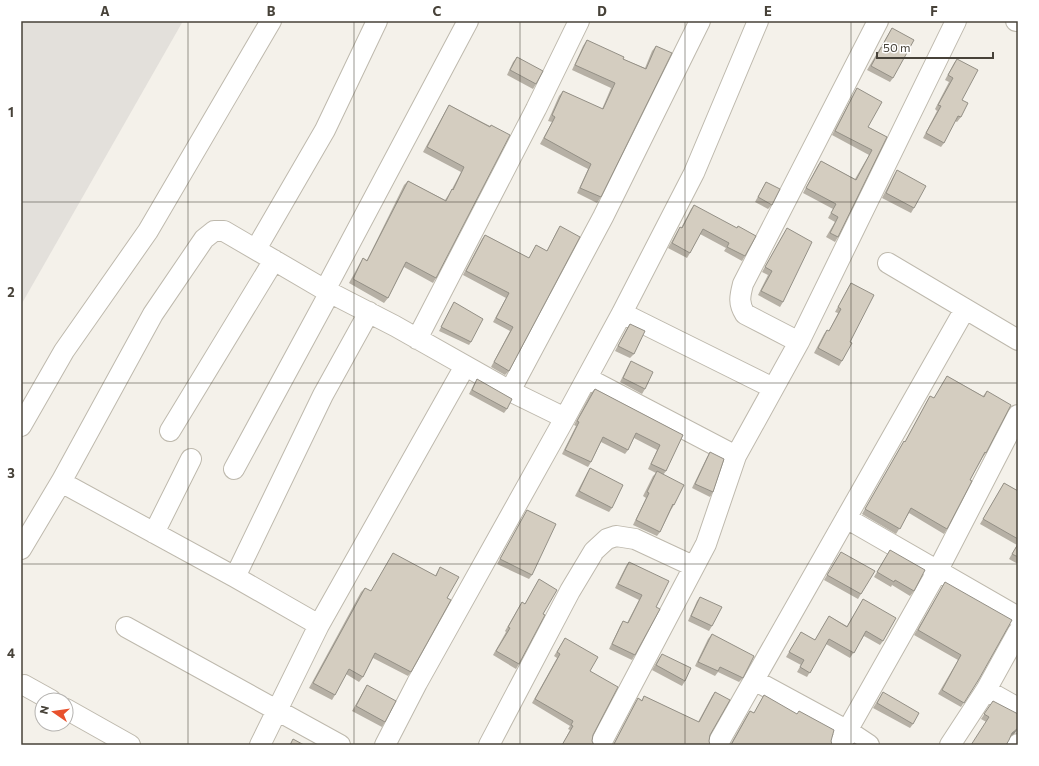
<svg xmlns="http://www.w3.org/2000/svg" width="1039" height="766" viewBox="0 0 1039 766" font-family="Commissioner,sans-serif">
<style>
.industrial{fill:#e3e0db}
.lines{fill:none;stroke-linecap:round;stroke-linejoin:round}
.minor-casing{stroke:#beb9ad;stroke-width:22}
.minor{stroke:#fff;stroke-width:20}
.wall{fill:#b6b0a5}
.shaded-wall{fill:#949086}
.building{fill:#d4cdc0;stroke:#949086}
.grid{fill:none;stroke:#474239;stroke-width:1;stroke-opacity:0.55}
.neatline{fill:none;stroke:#474239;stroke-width:1.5}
.grid-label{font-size:13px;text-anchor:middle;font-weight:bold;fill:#474239}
</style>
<rect width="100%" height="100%" fill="#f4f1ea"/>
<!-- industrial -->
<path class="industrial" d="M21,21H183L21,305Z"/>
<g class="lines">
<defs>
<path id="minor" d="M1016,21H1018
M256,249L325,130L377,21
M888,263L1018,340
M325,290L468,21
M622,313L773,388
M417,339L536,109L579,21
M799,342L745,314C738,303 740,296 743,284L878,21
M587,378L736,456
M510,391L603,217L700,21
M21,426L64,351L148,231L271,21
M170,431L274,260
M234,469L330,292
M61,482L235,577L319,625
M846,518L1018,617
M154,533L191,459
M21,549L61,482L153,314L204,239L214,231H224L325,290L395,326L510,391L565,418
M235,577L323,395L369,312
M126,627L340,745
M754,680L848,731L869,745
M24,685L51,700
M986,690L1018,708
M66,709L130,745
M260,745L319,625L465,366
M385,745L417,683L565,418L622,313L694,173L758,21
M489,745L570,591L594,551L607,539L616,536L635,539L693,566
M600,745L706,544L736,456L799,342L956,21
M717,745L965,309
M839,745L938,570L1018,415
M950,745L986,690L1018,632
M1017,745L1018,744"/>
</defs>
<!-- minor casing -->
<use href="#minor" class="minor-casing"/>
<!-- minor -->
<use href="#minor" class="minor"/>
</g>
<!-- wall -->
<path class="wall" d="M892,28L893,78L890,82L867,70Z
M587,40L623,59L645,68L652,51L656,46L601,197L597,203L577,193L588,169L540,144L552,122L548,121L559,96L563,91L602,109L611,88L572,70L583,46Z
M517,57L536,84L533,89L507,75L513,62Z
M957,59L962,100L961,117L957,122L955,121L944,143L941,147L923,138L937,111L935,109L949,82L945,80L954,63Z
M857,88L868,127L887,137L838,237L835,242L826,237L835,222L828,218L833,209L803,193L818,165L821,161L855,179L869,155L832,135L854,93Z
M449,105L490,126L436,278L433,283L404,267L388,298L384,303L349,283L360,263L363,258L367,260L404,185L408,181L445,200L449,194L452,189L461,172L423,152L446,110Z
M897,170L914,208L911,213L882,198L894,175Z
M766,182L772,205L768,209L755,202L763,187Z
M694,205L745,256L742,261L724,251L726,248L700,234L690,253L687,258L668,248L677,232L680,227L681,228L691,209Z
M560,226L509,371L505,375L491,367L510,331L493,322L506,298L463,275L482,239L485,235L529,258L536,245L547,251L557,231Z
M787,228L783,302L780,307L758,295L768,275L762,272L784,233Z
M851,283L850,342L842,361L839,366L814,353L824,334L827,330L829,331L838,313L835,312L848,288Z
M454,302L471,342L469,345L439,331Z
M630,324L634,354L630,358L615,351L627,328Z
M631,361L645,389L642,394L620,382L628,366Z
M947,376L983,396L987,391L986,453L983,457L970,480L947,529L944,534L909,513L896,534L862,514L901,446L904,441L905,442L927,401L930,396L934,398Z
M477,379L507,409L504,413L469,394L474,384Z
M595,389L683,435L666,471L663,475L674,505L671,510L660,532L657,536L633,525L646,498L643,496L653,476L656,473L648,469L657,450L634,438L628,450L625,454L601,442L591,462L588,467L562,454L576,426L574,425L591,393Z
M710,452L713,492L710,497L692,488L707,457Z
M590,468L612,508L609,512L575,496L587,473Z
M1004,483L1018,491V564L1009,559L1017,545L980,524Z
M527,510L532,575L529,579L497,564L524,515Z
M890,550L914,591L910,596L892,585L891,587L874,577Z
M841,552L861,594L858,599L824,580Z
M393,553L435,576L440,567L447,598L411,672L408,676L373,658L363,677L359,682L346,674L335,695L332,700L309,688L361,592L365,588L371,591Z
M629,562L656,607L635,655L632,660L609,649L620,626L623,621L627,623L639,600L615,588L626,566Z
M539,579L543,614L519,664L516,669L493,655L506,632L505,631L519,607L522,602L525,604Z
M945,582L979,679L961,707L938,694L958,660L914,635Z
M700,597L712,626L709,631L688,621L697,601Z
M863,599L883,641L880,645L864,636L850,658L826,644L807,677L797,672L801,665L786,657L801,632L815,640L829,616L847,626Z
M712,634L743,678L739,682L718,672L715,676L695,666L708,639Z
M565,638L590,671L593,735L592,741L594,745H562L570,730L568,729L570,726L532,703L557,658L554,656Z
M662,654L685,681L682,686L652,670L659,658Z
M367,685L385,722L382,727L352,711L364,690Z
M715,692L710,735L709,741L710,745H613L635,703L638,698L642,700L644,696L698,722L712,696Z
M883,692L913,724L910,728L873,708Z
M764,695L831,741L832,745H730L747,715L750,711L754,713Z
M993,701L1015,733L1011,736L981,719Z"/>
<!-- shaded-wall -->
<path class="shaded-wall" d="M1018,728L1015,733L1009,737L1012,733Z"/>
<!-- building -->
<path class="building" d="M892,28L914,40L893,78L871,66Z
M587,40L624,57L623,59L646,69L656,46L672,53L601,197L580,188L591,164L544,138L555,117L552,115L563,91L603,109L615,83L575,65Z
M517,57L543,71L536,84L510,70Z
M957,59L978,70L962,100L968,103L961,117L958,116L944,143L926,133L941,106L938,105L953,78L948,75Z
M857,88L882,102L868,127L887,137L838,237L830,233L838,217L831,213L836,204L806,188L821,161L856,180L872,150L835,131Z
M449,105L490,127L491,125L510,135L436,278L406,262L388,298L353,279L363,258L367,261L408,181L446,201L452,189L453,190L464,167L427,147Z
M897,170L926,186L914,208L886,193Z
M766,182L780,189L772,205L758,197Z
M694,205L737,228L738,226L756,236L745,256L727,247L729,243L703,229L690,253L672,243L680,227L682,228Z
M560,226L580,237L509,371L494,362L513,327L496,318L509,293L466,271L485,235L529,258L536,245L547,251Z
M787,228L812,242L783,302L761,291L772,271L765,267Z
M851,283L874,295L850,342L852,343L842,361L818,348L827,330L829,331L841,309L838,307Z
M454,302L483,319L471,342L441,327Z
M630,324L645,331L634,354L618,346Z
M631,361L653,372L645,389L623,378Z
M947,376L984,397L987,391L1011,405L986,453L985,452L970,480L972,481L947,529L911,508L900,529L865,509L904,441L905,442L930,396L934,398Z
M477,379L512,399L507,409L472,390Z
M595,389L683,435L666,471L651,464L660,445L636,433L628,450L603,437L591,462L565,450L579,422L577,421Z
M710,452L724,459L713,492L695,484Z
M590,468L623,485L612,508L579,491Z
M657,471L684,485L674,505L673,504L660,532L636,520L649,493L647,492Z
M1004,483L1018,491V539L983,519Z
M527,510L556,524L532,575L500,559Z
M1018,544V557L1012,554Z
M890,550L925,570L914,591L895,580L894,582L877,572Z
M841,552L875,571L861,594L827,575Z
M393,553L436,576L440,567L459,577L447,598L451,600L411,672L375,653L363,677L349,669L335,695L313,683L365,588L371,591Z
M629,562L669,581L656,607L660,609L635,655L612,644L623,621L628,623L642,595L618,584Z
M539,579L557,590L543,614L545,615L519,664L496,651L510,628L508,627L522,602L525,604Z
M945,582L1012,620L979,679L964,703L942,690L961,655L918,630Z
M700,597L722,607L712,626L691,616Z
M863,599L896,618L883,641L866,631L854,653L829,639L810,673L800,667L804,660L789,652L801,632L815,640L829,616L847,627Z
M712,634L754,656L743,678L720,667L718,671L698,662Z
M565,638L598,657L590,671L618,687L593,735L592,741L594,745H562L573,726L571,725L573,721L535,699L560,654L557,652Z
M662,654L691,668L685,681L656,665Z
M367,685L396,701L385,722L356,706Z
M715,692L730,700L710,735L709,741L710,745H616L614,744L638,698L642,701L644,696L699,722Z
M883,692L919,713L913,724L877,703Z
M764,695L797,714L799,711L834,730L831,741L832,745H731L750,711L754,713Z
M993,701L1018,714V728L1012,733L1009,740L1006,745H971L989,717L984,714Z
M293,739L304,745H290Z
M854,743L858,745H852Z"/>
<!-- grid -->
<path class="grid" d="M188,21V745M354,21V745M520,21V745M685,21V745M851,21V745M21,202H1018M21,383H1018M21,564H1018"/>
<!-- border -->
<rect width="1039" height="766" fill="none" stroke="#ffffff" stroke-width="44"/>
<!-- north arrow -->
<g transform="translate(54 712) rotate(283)"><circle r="19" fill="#ffffff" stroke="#b5b3b0"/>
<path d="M0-3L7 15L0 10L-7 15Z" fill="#e8512d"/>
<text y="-6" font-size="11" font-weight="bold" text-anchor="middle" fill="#474239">N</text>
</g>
<!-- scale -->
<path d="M877 52v6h116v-6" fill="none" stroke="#474239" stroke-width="2"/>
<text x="883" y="52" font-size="12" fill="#474239" stroke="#ffffff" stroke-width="3" paint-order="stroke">50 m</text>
<rect x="22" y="22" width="995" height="722" class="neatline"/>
<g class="grid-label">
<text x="105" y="16">A</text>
<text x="271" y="16">B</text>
<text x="437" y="16">C</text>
<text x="602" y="16">D</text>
<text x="768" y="16">E</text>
<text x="934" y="16">F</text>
<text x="11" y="117">1</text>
<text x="11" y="297">2</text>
<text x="11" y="478">3</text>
<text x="11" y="658">4</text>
</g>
</svg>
